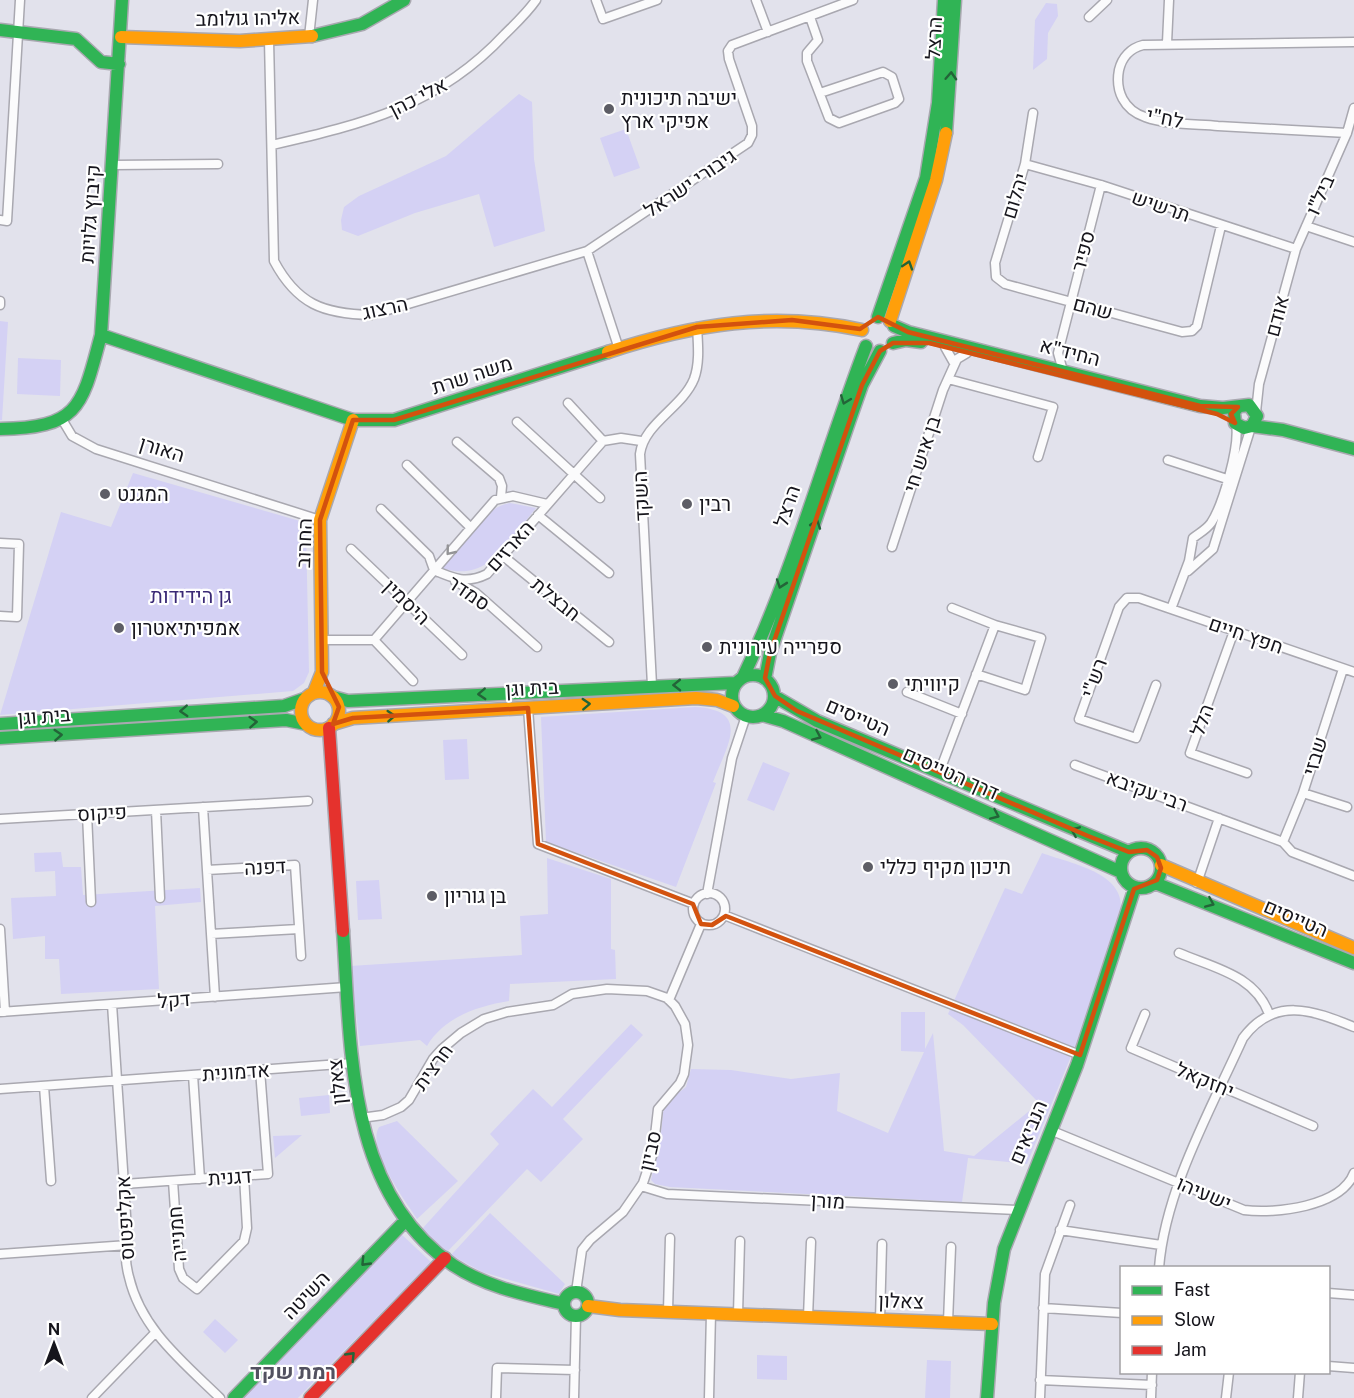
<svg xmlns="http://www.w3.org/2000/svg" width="1354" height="1398" viewBox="0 0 1354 1398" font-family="'Public Sans',Heebo,sans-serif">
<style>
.green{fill:#d4d1f4}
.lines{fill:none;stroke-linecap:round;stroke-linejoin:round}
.street-casing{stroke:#a9a8b0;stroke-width:11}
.fast-casing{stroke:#a9a8b0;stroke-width:15}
.slow-casing{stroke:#a9a8b0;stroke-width:15}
.jam-casing{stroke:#a9a8b0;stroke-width:15}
.street{stroke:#fbfbfc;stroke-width:8}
.fast{stroke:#30b455;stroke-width:12}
.slow{stroke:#ff9f0a;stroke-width:12}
.jam{stroke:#e5322d;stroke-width:12}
.oneway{stroke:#236438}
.oneway2{stroke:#949497}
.marked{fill:none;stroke:#d3520e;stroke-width:4.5;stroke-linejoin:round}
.poi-dot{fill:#5d5d65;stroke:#fff;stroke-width:2}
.labels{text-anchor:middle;stroke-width:4.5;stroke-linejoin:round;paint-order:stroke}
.street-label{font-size:20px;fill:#16151c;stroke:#fff}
.poi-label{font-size:20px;fill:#16151c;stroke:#fff;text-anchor:start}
.park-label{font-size:20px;fill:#3a2975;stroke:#fff}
.neighbourhood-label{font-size:21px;font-weight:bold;fill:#525160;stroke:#fff}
</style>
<rect width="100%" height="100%" fill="#e2e2ec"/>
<!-- green -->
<path class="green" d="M1046,3L1057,4L1058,16L1048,33L1047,59L1033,70L1035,20Z
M519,94L532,102L534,159L545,231L494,247L479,194L415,213L358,236L342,230L341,220L344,207L359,196L446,156Z
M626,129L640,168L614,177L600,138Z
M0,321L8,322L2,420H0Z
M18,358L61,360L60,396L17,394Z
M133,473L300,521L306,529L309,672L304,683L293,691L0,715L61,512L111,527Z
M510,503L536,508C510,539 489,584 442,568C460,547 481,508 510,503Z
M695,707C753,710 726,747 713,782L716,783L676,887L546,842L541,717Z
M467,739L469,779L445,780L443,740Z
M763,762L790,773L774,811L747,800Z
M61,852L63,867H81L83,895L200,888L201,902L155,906L159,989L61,994L59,959H45V936L13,939L11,898L56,896L55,871L35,872L34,853Z
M1042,853C1068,863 1121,871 1121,906L1076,1044L1027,1164L968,1158L962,1202L670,1187L655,1184L651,1180L660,1143L664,1104L686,1087L691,1069L731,1070L791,1079L840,1073L837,1111L888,1133L924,1052L901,1051V1012H925V1049L933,1033L944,1151L974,1156L1039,1103L963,1025L948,1014L1005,888L1022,894Z
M547,858L611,879V949L615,950L616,979L510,984L509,1001C478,1006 444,1017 427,1046L420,1040L360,1046L350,966L522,955L520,916L548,914Z
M379,880L382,919L358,920L356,881Z
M631,1024L643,1035L563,1119L583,1139L541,1182L527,1169L447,1252L422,1229L499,1144L490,1134L533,1089L552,1107Z
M329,1095L330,1113L301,1116L299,1098Z
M397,1121L458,1181L417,1219C405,1200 366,1149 379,1127Z
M302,1135L275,1158L273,1136Z
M490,1213L565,1284L559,1294L482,1272L451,1255Z
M400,1233L431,1262L298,1398H241Z
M215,1319L238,1340L225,1353L203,1332Z
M757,1355L787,1356V1380L757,1379Z
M927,1360L951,1361L950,1398H925Z"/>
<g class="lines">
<defs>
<path id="street" d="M596,0L603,19L657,0
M756,0L768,32
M810,17L818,40L807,53V61L829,118L839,123L895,103L899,99L892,77L883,72L820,93
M1089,17L1107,0
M309,37L313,0
M269,40L274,261C297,304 323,314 371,315L587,251L748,143L752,135V126L729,59L728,51L732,45L853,0
M1167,43L1169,0
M1033,113L1025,164L995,263L996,277L1005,284L1182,332L1192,331L1197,326L1221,226
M1347,133C1304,131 1261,128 1218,126C1195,124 1167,125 1145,117C1124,110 1115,91 1119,70C1122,57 1131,48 1143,45L1354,42
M272,145C364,124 438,106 505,34C516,23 527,13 536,0
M1025,164L1101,185L1296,249
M114,165L218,164
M0,220L7,221L20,0
M1306,226L1354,242
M587,251L619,349
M0,301V305
M945,347L954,363
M1063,371L1058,353L1101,185
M948,379L1053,407L1038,457
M568,403L603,441
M1256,412L1259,384L1296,249L1347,133L1354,108
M63,421L72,436L96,449L320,520
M517,422L600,498
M457,442L499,478L502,486L501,497
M1168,460L1227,479
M407,465L470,527
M381,509L429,556L434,570L438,572
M538,515L609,573
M0,543L19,544L17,617L0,616
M892,547L943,390L957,359L967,353
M351,549L462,655
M503,556L609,642
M434,570C454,579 467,584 487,574L603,441L621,438L641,441
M1188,571L1213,549L1251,427
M455,581L476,593L537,647
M1171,609L1189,561L1193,538C1199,533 1206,530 1211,523C1223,505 1240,446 1236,424
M1234,631L1190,753L1247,773
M323,640H374L495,500L513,496L547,504
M374,640L413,681
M976,674L1025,690L1041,638L995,625
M652,685L640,454C644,423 682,408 694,379C700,363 698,344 697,327
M1156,685L1136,738L1079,719L1119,607L1127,598H1139L1354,672
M907,692L962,714
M528,708L538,844L694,904
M1075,765L1283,842L1292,852L1354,876
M939,773L995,625L952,608
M1303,793L1347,807
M203,807L215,997
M156,810L160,898
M87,814L91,902
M0,819L308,801
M1283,842L1303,793L1343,669
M207,870L295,865L301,956
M1197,883L1219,818
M693 909a16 16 0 1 1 32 0a16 16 0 1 1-32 0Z
M707,894L732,758L746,716
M724,915L1080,1055
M0,929L5,1012
M211,934L299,929
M1179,953C1214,968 1255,975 1269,1014
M669,1000L701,924
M112,1004L128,1245C124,1255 126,1266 129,1277C141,1329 183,1362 220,1398
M0,1012L347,987
M1145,1014L1131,1048L1313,1126
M193,1075L200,1179
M44,1086L51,1181
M0,1089L354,1063
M361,1118L383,1115L401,1107L409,1100L433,1059L442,1049L461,1033L484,1019L507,1012L553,1005L572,994L607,989L647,991L667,998L675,1006L685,1024L688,1045L684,1074L680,1083L658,1109L653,1153L643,1183L623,1212L590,1240L582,1250L576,1292
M1050,1130L1244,1210C1275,1214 1341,1207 1354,1173
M173,1181L179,1269L183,1278L197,1289L244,1241L247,1228L244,1176
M124,1184L268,1174L260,1070
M641,1186L667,1194L1017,1210
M1060,1230L1161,1245
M0,1254L128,1245
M1159,1268C1165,1190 1211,1109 1243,1038C1274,996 1313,1010 1354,1027
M1328,1293L1354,1295
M1043,1308L1122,1313
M668,1311L670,1238
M738,1314L740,1241
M808,1317L811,1242
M880,1320L882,1244
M948,1322L951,1247
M1328,1366L1354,1368
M1040,1380L1152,1385
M92,1398L155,1333
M496,1398L497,1368L575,1370
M574,1398L576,1316
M709,1398L711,1313
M1040,1398L1045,1274L1070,1205
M1151,1398L1152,1372
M1226,1398L1229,1372
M1298,1398L1300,1372"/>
<path id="fast" d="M0,30L76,39L101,62L119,64
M312,36L362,24L404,0
M946,133L955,0
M878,317L926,178L938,103L944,0
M894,326L908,332L1200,406L1223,408L1249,405L1257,416L1252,426L1244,428L1235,423L1234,412L1238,407
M101,335L353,420H394L608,352
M893,343L906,340L921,342
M1252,426L1283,430L1354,449
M0,429C80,428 82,406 101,335L122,0
M732 696a21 21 0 1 1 42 0a21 21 0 1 1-42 0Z
M743,677C794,571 824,456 866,346
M765,679L770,653L850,419L862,385L880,351
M774,696L817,721L1129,852
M333,697L348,701L735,683
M762,715L783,721L1121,872
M0,724L284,706L304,699
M0,738L286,720L306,724
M1121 868a20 20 0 1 1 40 0a20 20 0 1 1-40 0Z
M1155,883L1354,963
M343,931C351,1046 346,1192 453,1265C486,1287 526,1295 564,1304
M564 1304a12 12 0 1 1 24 0a12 12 0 1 1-24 0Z
M234,1398L406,1220
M987,1398L994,1303L1004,1249L1077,1065L1135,887"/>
<path id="slow" d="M121,37L240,41L312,36
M890,321L936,180L946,133
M608,352C694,324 772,311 862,330
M301 711a19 19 0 1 1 38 0a19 19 0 1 1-38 0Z
M314,692L322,672L320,520L353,420
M333,724L353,718L696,698L717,700L733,706
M1161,865L1354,948
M588,1306L620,1310L992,1324"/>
<path id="jam" d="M329,728L343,931
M310,1398L445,1258"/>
</defs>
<!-- street casing -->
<use href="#street" class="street-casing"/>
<!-- fast casing -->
<use href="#fast" class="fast-casing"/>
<!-- slow casing -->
<use href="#slow" class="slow-casing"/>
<!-- jam casing -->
<use href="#jam" class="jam-casing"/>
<!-- street -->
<use href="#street" class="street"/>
<!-- fast -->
<use href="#fast" class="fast"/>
<!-- slow -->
<use href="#slow" class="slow"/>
<!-- jam -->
<use href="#jam" class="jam"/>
</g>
<!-- one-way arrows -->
<defs><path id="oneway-chevron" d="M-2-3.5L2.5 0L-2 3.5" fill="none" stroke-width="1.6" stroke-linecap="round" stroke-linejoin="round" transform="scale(1.5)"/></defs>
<g class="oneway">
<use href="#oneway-chevron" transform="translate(951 76) rotate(-87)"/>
<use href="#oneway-chevron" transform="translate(908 265) rotate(-72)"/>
<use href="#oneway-chevron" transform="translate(845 400) rotate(111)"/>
<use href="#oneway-chevron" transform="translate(816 524) rotate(-71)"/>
<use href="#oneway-chevron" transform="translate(781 584) rotate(109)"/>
<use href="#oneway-chevron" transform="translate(677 685) rotate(179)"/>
<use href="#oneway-chevron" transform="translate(482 694) rotate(177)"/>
<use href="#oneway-chevron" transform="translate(586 704) rotate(-3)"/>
<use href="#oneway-chevron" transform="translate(184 711) rotate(177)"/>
<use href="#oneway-chevron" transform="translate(391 716) rotate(-4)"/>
<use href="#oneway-chevron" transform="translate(253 722) rotate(-4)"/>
<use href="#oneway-chevron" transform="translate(58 735) rotate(-4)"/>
<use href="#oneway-chevron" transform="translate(817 736) rotate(24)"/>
<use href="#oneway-chevron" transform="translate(995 815) rotate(24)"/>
<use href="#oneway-chevron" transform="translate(1075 831) rotate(-157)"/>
<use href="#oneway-chevron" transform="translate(1210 903) rotate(23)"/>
<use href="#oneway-chevron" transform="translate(365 1262) rotate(134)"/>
<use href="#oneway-chevron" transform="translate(351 1356) rotate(-46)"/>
</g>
<use class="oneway2" href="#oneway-chevron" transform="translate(450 551) rotate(129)"/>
<!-- marked area -->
<path class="marked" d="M878,317L908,332L1200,406L1238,407L1231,414L1235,423L1217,414L929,343H893L880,351L862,385L770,653L765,678L775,696L797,711L1088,836L1129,852L1147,850L1157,857L1161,868L1157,880L1134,889L1080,1055L726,916L712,925L701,924L693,904L538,844L528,708L353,718L333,724L339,707L322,672L320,520L353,420H394L697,327L792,320L860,329Z"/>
<!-- markers -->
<g class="poi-dot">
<circle cx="609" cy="109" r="6"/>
<circle cx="105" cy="494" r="6"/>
<circle cx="687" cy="504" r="6"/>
<circle cx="119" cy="628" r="6"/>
<circle cx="707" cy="647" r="6"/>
<circle cx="893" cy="684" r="6"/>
<circle cx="868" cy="867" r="6"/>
<circle cx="432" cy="896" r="6"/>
</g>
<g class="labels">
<!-- street labels -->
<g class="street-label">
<text transform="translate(248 18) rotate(-1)" y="7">אליהו גולומב</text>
<text transform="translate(934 38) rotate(-87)" y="7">הרצל</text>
<text transform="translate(418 97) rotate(-27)" y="7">אלי כהן</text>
<text transform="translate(1165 118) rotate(11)" y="7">לח"י</text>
<text transform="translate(690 183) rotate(-34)" y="7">גיבורי ישראל</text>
<text transform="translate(1320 195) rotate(-66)" y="7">ביל"ו</text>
<text transform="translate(1015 196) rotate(-73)" y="7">יהלום</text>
<text transform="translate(1161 206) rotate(19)" y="7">תרשיש</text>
<text transform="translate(90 214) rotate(-86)" y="7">קיבוץ גלויות</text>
<text transform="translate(1083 251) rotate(-75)" y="7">ספיר</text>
<text transform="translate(385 308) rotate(-12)" y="7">הרצוג</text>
<text transform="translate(1093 308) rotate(15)" y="7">שהם</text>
<text transform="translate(1277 316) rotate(-75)" y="7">אודם</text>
<text transform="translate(1070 352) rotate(14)" y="7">החיד"א</text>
<text transform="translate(472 375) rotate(-18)" y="7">משה שרת</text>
<text transform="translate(162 449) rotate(17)" y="7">האורן</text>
<text transform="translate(922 454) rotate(-72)" y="7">בן איש חי</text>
<text transform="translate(641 496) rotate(-93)" y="7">השקד</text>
<text transform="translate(787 506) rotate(-71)" y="7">הרצל</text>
<text transform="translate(304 543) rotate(-88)" y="7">החרוב</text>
<text transform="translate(510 546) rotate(-48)" y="7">הארזים</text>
<text transform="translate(469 593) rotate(34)" y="7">סמדר</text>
<text transform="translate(556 599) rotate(39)" y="7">חבצלת</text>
<text transform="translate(407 602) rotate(44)" y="7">היסמין</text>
<text transform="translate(1246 635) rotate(19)" y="7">חפץ חיים</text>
<text transform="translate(1094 678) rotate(-70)" y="7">רש"י</text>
<text transform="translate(532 688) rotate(-3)" y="7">בית וגן</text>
<text transform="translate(44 716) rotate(-4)" y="7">בית וגן</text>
<text transform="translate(858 717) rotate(23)" y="7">הטייסים</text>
<text transform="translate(1202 720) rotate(-70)" y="7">הלל</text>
<text transform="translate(1315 756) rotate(-72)" y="7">שבזי</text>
<text transform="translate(951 773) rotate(24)" y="7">דרך הטייסים</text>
<text transform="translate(1147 791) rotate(20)" y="7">רבי עקיבא</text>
<text transform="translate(102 813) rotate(-3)" y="7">פיקוס</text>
<text transform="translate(265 867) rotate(-3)" y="7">דפנה</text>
<text transform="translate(1296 918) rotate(23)" y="7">הטייסים</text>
<text transform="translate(174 1000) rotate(-4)" y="7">דקל</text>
<text transform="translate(433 1067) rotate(-54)" y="7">חרצית</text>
<text transform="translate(236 1072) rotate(-4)" y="7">אדמונית</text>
<text transform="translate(1205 1080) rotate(23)" y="7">יחזקאל</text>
<text transform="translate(337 1082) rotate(-96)" y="7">צאלון</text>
<text transform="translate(1028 1132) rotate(-67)" y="7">הנביאים</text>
<text transform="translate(650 1151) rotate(-77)" y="7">סביון</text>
<text transform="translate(230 1177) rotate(-4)" y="7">דגנית</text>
<text transform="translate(1204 1193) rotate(23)" y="7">ישעיהו</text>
<text transform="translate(828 1201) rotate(3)" y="7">מורן</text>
<text transform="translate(125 1218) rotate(-93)" y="7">אקליפטוס</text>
<text transform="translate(177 1234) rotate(-95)" y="7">חמנייה</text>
<text transform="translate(306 1295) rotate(-46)" y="7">השיטה</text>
<text transform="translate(901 1301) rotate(2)" y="7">צאלון</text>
</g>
<!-- poi labels -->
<g class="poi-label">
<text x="621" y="105">ישיבה תיכונית<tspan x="621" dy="23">אפיקי ארץ</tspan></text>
<text x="117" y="501">המגנט</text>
<text x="699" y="511">רבין</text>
<text x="131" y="635">אמפיתיאטרון</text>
<text x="719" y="654">ספרייה עירונית</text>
<text x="905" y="691">קיוויתי</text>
<text x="880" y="874">תיכון מקיף כללי</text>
<text x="444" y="903">בן גוריון</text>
</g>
<!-- park labels -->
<g class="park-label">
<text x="191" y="603">גן הידידות</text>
</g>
<!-- neighbourhood labels -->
<g class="neighbourhood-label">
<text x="293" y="1379">רמת שקד</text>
</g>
</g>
<!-- legend -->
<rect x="1120" y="1266" width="210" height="108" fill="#ffffff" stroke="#a2a1a4" stroke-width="1.5"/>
<rect x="1132" y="1286" width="30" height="9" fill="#30b455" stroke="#a2a1a4" stroke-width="1.5"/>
<text x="1174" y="1296" font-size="18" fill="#16151c">Fast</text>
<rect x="1132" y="1316" width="30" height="9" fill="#ff9f0a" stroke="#a2a1a4" stroke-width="1.5"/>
<text x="1174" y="1326" font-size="18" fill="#16151c">Slow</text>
<rect x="1132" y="1346" width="30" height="9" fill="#e5322d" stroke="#a2a1a4" stroke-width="1.5"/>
<text x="1174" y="1356" font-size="18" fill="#16151c">Jam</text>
<!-- north arrow -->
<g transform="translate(54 1344)" stroke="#ffffff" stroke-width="4.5" paint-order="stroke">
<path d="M0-4.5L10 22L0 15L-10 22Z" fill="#16151c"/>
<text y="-9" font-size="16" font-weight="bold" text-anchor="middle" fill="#16151c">N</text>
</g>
</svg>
